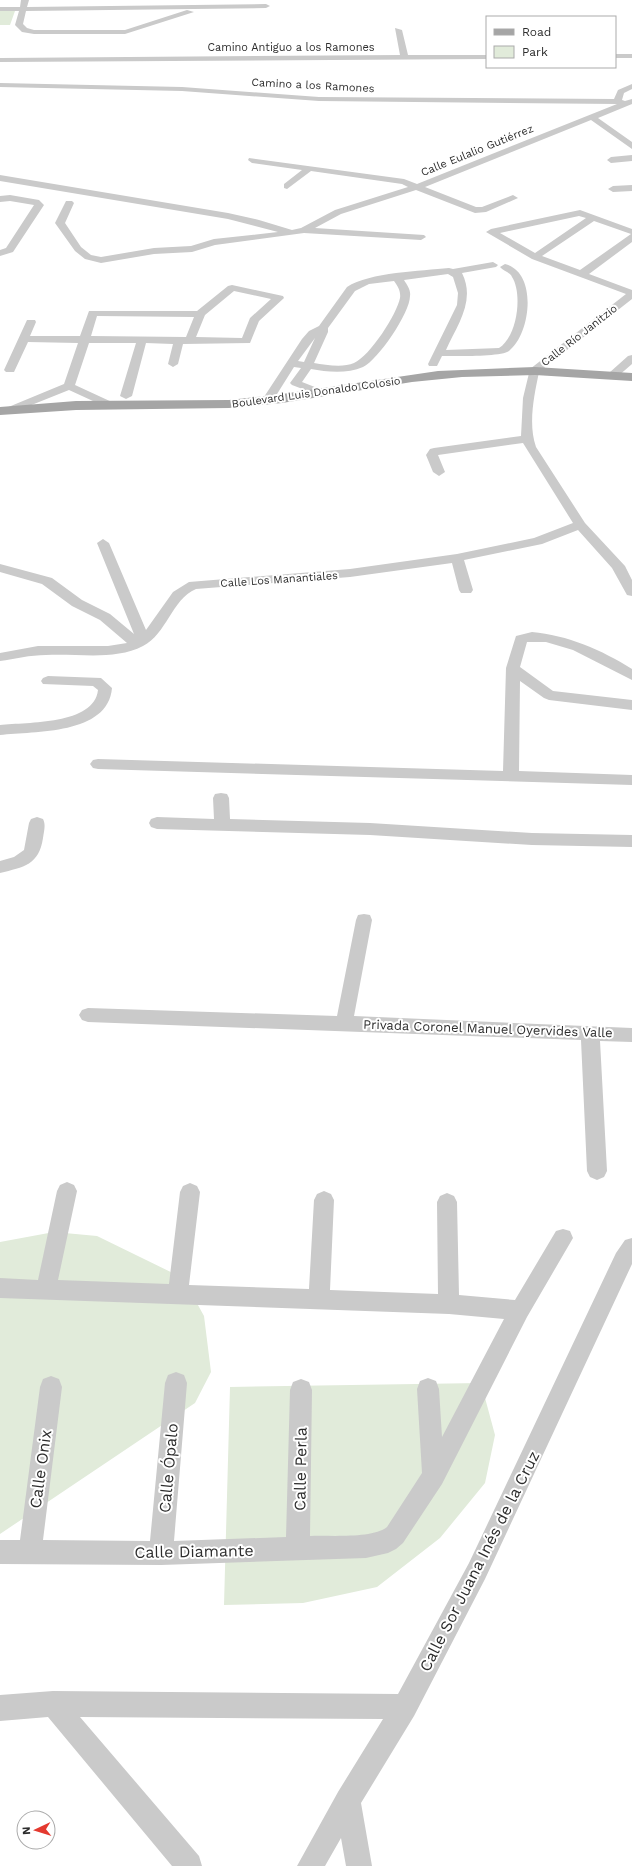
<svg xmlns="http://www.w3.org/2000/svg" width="632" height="1866" viewBox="0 0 632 1866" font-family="'Work Sans',sans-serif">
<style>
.green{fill:#e1ebda}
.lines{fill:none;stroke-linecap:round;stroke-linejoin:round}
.minor{fill:#cacaca;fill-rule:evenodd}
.major{fill:#a5a5a5;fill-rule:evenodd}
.labels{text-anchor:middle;stroke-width:4;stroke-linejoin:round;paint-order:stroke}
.far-street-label{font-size:11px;fill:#2d2d2d;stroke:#fff}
.street-label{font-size:13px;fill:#2d2d2d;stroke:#fff}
.near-street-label{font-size:16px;fill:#2d2d2d;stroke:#fff}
</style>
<rect width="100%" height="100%" fill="#fff"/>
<!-- green -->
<path class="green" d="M0,11H15L10,25H0Z
M54,1232L97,1236L183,1278L204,1316L211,1372L195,1403L0,1534V1242Z
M481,1383L495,1435L485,1483L440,1538L377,1587L303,1603L224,1605L230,1387Z"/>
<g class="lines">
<!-- minor -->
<path class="minor" d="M21,0H29L27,7L266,4L270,6L266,8L26,11L23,24L27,28L34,30H125L187,10L194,12L125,34H34L22,32L15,25L19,11H0V7H20Z
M395,28L402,30L408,55H487V59L0,62V58L400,55Z
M615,54H632V58H615Z
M0,83L182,87L319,97L614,99L618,90L632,84V89L624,93L622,100L625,101L632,99V104L598,118L632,142V149L591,120L425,187L476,207H482L513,195L518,198L486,212L475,213L416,190L341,214L315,228L424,235L426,237L421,240L304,233L215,245L192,252L154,254L101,263L85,259L75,251L55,223L66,201H72L74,203L65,223L81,247L91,255L101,257L154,248L191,246L214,239L278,232L228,219L0,181V175L228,213L259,220L292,230L301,228L335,210L408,187L402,184L311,171L287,189L284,188V184L302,170L252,163L248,160L249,158L404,179L417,184L617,104L319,101L182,91L0,87Z
M632,155V161L611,163L607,160L611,157Z
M632,185V191L613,192L608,189L613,186Z
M10,195L39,200L44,205L13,252L0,256V250L6,248L34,205L10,201L0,202V196Z
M580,210L632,229V242L589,274L632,290V299L539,372C534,396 528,424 536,447L585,523L625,566L632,580V596L627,595L612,568L578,530L542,544L464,560L473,590L471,593H461L459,590L452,563L350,577L196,589C171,600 167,634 143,646C114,661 77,653 46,655C30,655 15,659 0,661V653L38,646H108L127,643L100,620L72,606L42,584L0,572V564L52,578L82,600L110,614L134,634L97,543L103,539L109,543L146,630L173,592L189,582L350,569L457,554L534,538L573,523L523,443L438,455L445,472L439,476L433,472L426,455L430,449L434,448L521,436L523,398L530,369L626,294L532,259L486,232L491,229ZM579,216L586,218L535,253L500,233ZM594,221L631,234L580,270L542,256Z
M493,262L498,265L496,267L462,273C476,301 457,325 446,350L499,348C517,337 523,294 512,277C510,272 503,271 500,267L505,264C538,272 531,334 509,351C501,357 455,356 442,356L437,366H429L428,364L457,305L458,293L453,277L448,274L404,280C407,285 411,290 410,296C410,313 378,360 363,367C347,374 327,372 311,369L302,382L325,391L327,393L321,396L292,385L290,383L301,368L294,367L272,402H264L262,400L302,339L309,331L319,326L347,287C370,272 421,271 449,268L453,269ZM394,281C398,286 401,292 400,298C397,314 370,356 354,363C343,368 326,365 314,363L328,332V328L355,291L369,284ZM315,338L304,362L298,361Z
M232,285L283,296L284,298L259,321L250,343L183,344L178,364L173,367L168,364L173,344L146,343L132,396L126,399L120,396L136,343H89L75,385L114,403L116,405L114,407H106L69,390L14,412H6L4,410L6,408L64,384L78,343L28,342L14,372H6L4,370L27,320H35L36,322L30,336H80L89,311H197L228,286ZM234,291L271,299L250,318L242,338L196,337L205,315ZM97,316L194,317L186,337L91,336Z
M632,355V364L617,377H609L607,375L609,373L628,356Z
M532,632C567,635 602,650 632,669V680L573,650L546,642H527L520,667L553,691L632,700V710L549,700L544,698L520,681L519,771L632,775V785L98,769L93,768L90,764L93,760L98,759L503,771L506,668L516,636Z
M48,676L101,678L112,688C108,735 35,731 0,735V725C28,722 94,725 98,690L93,686L43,684L41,681L43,678Z
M221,793L227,794L229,798L230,819L370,823L532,833L632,835V847L532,845L370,835L157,829L151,827L149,823L151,819L157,817L214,819L213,798L215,794Z
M37,817L43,819C46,825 44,831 43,838C39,865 24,867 0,873V861L14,857L24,850L29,823L31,819Z
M364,914L370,915L372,920L354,1016L632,1028V1042L600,1041L607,1171L604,1177L597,1180L590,1177L587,1171L581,1040L88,1022L82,1020L79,1015L82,1010L88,1008L337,1016L356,920L358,915Z
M67,1182L74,1185L77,1191L58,1280L169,1284L180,1192L183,1186L190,1183L197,1186L200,1192L189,1285L309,1289L314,1200L317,1194L324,1191L331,1194L334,1200L330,1290L438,1294L437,1202L440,1196L447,1193L454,1196L457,1202L459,1295L515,1300L556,1231L563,1229L570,1231L573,1238L527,1317L442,1484L403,1543L396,1549L388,1553L366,1558L161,1565L0,1564V1540H20L40,1387L43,1379L51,1376L59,1379L62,1387L43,1540L150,1541L165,1383L168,1375L176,1372L184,1375L187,1383L174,1541L286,1537L290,1390L293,1382L301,1379L309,1382L312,1390L310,1536C330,1535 372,1539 387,1527L422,1473L417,1389L420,1381L428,1378L436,1381L439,1389L442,1437L504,1319L449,1314L0,1298V1278L38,1280L57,1191L60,1185Z
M632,1238V1264L485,1579L414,1716L361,1803L372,1866H346L341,1838L325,1866H297L338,1792L383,1719L80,1717L199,1856L202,1866H172L48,1717L0,1721V1695L53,1691L398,1694L469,1563L616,1253L625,1240Z"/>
<!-- major -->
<path class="major" d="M535,367L632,373V381L535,375L462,377L412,382L282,403L229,408L76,410L0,415V407L76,401L229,400L282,394L438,371Z"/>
</g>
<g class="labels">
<!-- far-street labels -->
<g class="far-street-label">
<text x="291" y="51">Camino Antiguo a los Ramones</text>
<text transform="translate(313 85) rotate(3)" y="4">Camino a los Ramones</text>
<text transform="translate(477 150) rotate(-22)" y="4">Calle Eulalio Gutiérrez</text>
<text transform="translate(579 335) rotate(-38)" y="4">Calle Río Janitzio</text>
<text transform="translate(316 392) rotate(-8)" y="4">Boulevard Luis Donaldo Colosio</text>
<text transform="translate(279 579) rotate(-4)" y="4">Calle Los Manantiales</text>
</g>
<!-- street labels -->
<g class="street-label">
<text transform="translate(488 1028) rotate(2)" y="5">Privada Coronel Manuel Oyervides Valle</text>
</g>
<!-- near-street labels -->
<g class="near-street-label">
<text transform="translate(168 1468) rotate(-85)" y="6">Calle Ópalo</text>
<text transform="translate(40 1469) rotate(-82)" y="6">Calle Onix</text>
<text transform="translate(300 1469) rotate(-89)" y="6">Calle Perla</text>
<text transform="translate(194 1551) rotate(-1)" y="6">Calle Diamante</text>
<text transform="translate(479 1561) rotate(-63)" y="6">Calle Sor Juana Inés de la Cruz</text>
</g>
</g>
<!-- legend -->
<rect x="486" y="16" width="130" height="52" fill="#ffffff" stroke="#ababab"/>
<rect x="494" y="29" width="20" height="6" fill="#a5a5a5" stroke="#ababab"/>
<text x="522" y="36" font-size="12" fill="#2d2d2d">Road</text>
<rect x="494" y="46" width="20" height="12" fill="#e1ebda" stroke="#ababab"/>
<text x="522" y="56" font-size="12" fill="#2d2d2d">Park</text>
<!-- north arrow -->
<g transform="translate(36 1830) rotate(266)"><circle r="19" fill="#ffffff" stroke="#ababab"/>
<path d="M0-3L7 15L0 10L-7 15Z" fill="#e4392f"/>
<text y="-6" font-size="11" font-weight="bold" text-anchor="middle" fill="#2d2d2d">N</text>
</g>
</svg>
